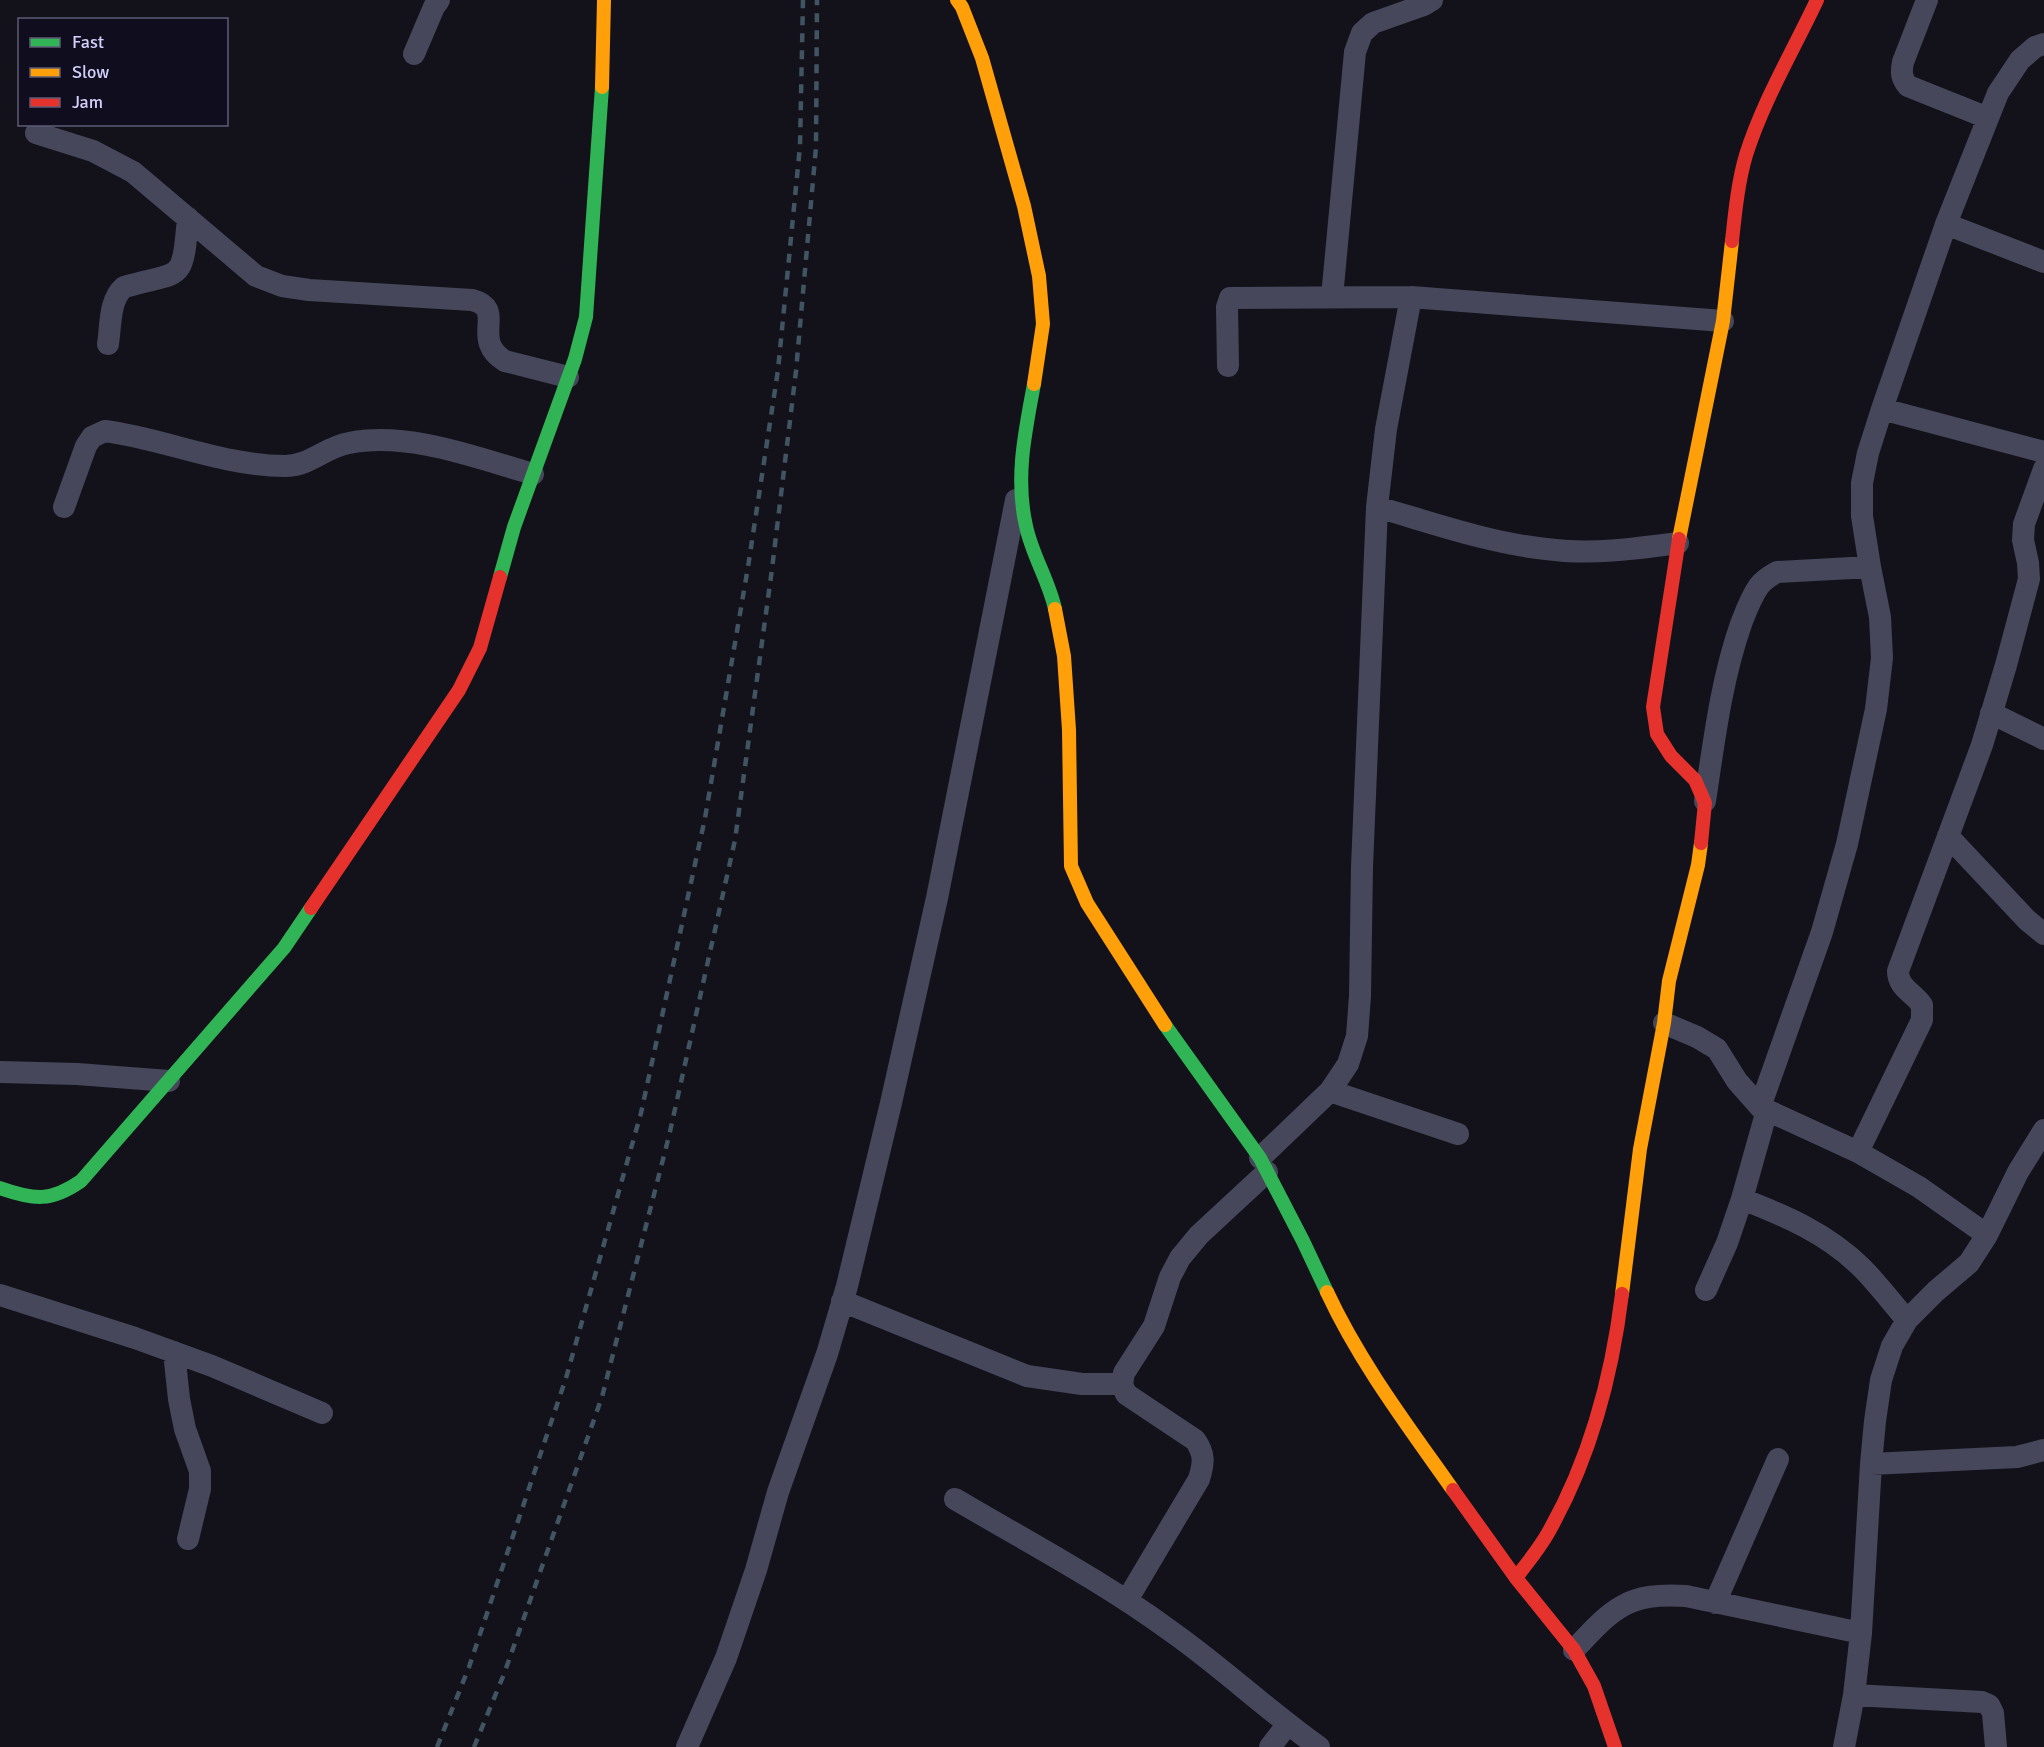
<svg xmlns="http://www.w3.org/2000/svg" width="2044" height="1747" viewBox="0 0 2044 1747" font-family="Signika,sans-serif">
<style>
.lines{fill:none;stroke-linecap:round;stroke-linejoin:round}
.street{stroke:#47475b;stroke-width:22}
.fast{stroke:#30b455;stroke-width:14}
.slow{stroke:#ff9f0a;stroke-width:14}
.jam{stroke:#e5322d;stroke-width:14}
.rail{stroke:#415461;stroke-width:4.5;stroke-dasharray:9 8;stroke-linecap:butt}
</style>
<rect width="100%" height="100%" fill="#13121a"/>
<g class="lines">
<!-- street -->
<path class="street" d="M1927,0L1903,62C1901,72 1901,78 1908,86L1988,118
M414,54L434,7L439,0
M36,133L93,151L133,172L256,276L282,286L309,290L472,300C508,309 469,339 505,361L568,377
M1946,224L2044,262
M1332,297L1355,52L1362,33L1373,23L1424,5L1432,0
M108,344C111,325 109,300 124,287C183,270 182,285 188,218
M1228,366L1227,307L1230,298L1411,297
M1882,409L2044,452
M64,507L86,446L92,437L105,431C165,439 224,466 285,466C310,466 325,447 349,443C408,431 477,458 533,474
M1377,507C1433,523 1489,543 1546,549C1590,555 1634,549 1678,543
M1991,713L2044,739
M1705,801C1714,742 1721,681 1741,624C1746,611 1751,597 1759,586C1764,579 1770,576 1777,572L1870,567L1862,516V483L1868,453L1882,409L1946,224L1998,93L2020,60L2035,47L2044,44
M1948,836L2027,920L2044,934
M1664,1023L1697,1037L1717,1049L1737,1081L1760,1107L1858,1152L1919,1187L1987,1235L1969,1263L1936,1291L1907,1320L1892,1346L1881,1380L1875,1421L1871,1464L1861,1633L1854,1695L1844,1747
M0,1072L77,1074L169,1081
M1330,1091L1458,1134
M1760,1107L1822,932L1847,844L1876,709L1882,658L1880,617L1870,567
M1858,1152L1922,1020V1005C1913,992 1898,988 1898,971L1982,745L2006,665L2029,579L2028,563L2023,540L2024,524L2044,469
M1260,1158L1330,1091L1348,1064L1357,1036L1360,996L1362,867L1377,507L1386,429L1411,297L1723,321
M1742,1199C1786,1216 1828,1234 1862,1268C1878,1284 1892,1303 1907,1320
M1987,1235L2018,1172L2044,1130
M1706,1290L1727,1243L1742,1199L1767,1110
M0,1295L135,1338L212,1366L322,1413
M842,1301L1027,1376L1082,1384H1122
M174,1352L179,1399L185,1429L200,1471V1489L188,1539
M1871,1464L2017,1457L2044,1450
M955,1499C1028,1542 1104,1582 1172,1632C1223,1668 1268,1711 1319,1747
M1127,1600L1199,1479C1204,1463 1205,1454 1195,1440L1126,1394L1122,1384L1124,1373L1154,1326L1170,1277L1180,1258L1199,1235L1267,1172
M1715,1603L1778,1459
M1574,1650C1612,1609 1627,1592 1686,1596L1861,1633
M1854,1695L1982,1702L1989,1705L1993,1713L1996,1747
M687,1747L726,1658L756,1570L778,1492L827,1354L847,1286L891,1103L937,898L1016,500
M1270,1747L1287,1725"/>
<!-- fast -->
<path class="fast" d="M1034,384C1025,432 1015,478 1026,526C1032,555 1049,581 1055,609
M500,577L514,527L575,359L586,317L602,87
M1165,1025L1260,1158L1303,1241L1327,1292
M0,1188C34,1200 51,1202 81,1181L284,948L311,908"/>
<!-- slow -->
<path class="slow" d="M957,0L962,7L982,58L1024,206L1039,276L1043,324L1034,384
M602,87L604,0
M1679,539L1723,321L1732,241
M1055,609L1064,656L1069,730L1071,866L1087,903L1165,1025
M1327,1292C1360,1363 1408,1426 1453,1490
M1622,1294L1640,1149L1664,1023L1669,981L1698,865L1701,843"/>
<!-- jam -->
<path class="jam" d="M1732,241C1735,213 1738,182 1746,155C1763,101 1793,51 1817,0
M1679,539L1653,707L1657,734L1671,756L1695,780L1705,803L1701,843
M311,908L459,690L480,648L500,577
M1453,1490L1516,1578L1574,1650L1594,1686L1615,1747
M1516,1578C1527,1563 1539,1549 1548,1533C1589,1461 1612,1376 1622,1294"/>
<!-- rail -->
<path class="rail" d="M437,1747L469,1667L566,1378L641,1113L705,818L748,567L778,370L800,146L803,0
M474,1747L504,1674L602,1397L669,1136L735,840L772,569L796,371L816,147L817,0"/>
</g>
<!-- legend -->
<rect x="18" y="18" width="210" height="108" fill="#100e1e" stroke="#5e5b77" stroke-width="1.5"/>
<rect x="30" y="38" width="30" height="9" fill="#30b455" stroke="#5e5b77" stroke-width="1.5"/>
<text x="72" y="48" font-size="18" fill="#d3cefc">Fast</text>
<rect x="30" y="68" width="30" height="9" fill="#ff9f0a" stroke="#5e5b77" stroke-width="1.5"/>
<text x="72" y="78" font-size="18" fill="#d3cefc">Slow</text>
<rect x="30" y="98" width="30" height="9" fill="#e5322d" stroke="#5e5b77" stroke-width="1.5"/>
<text x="72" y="108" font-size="18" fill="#d3cefc">Jam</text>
</svg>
